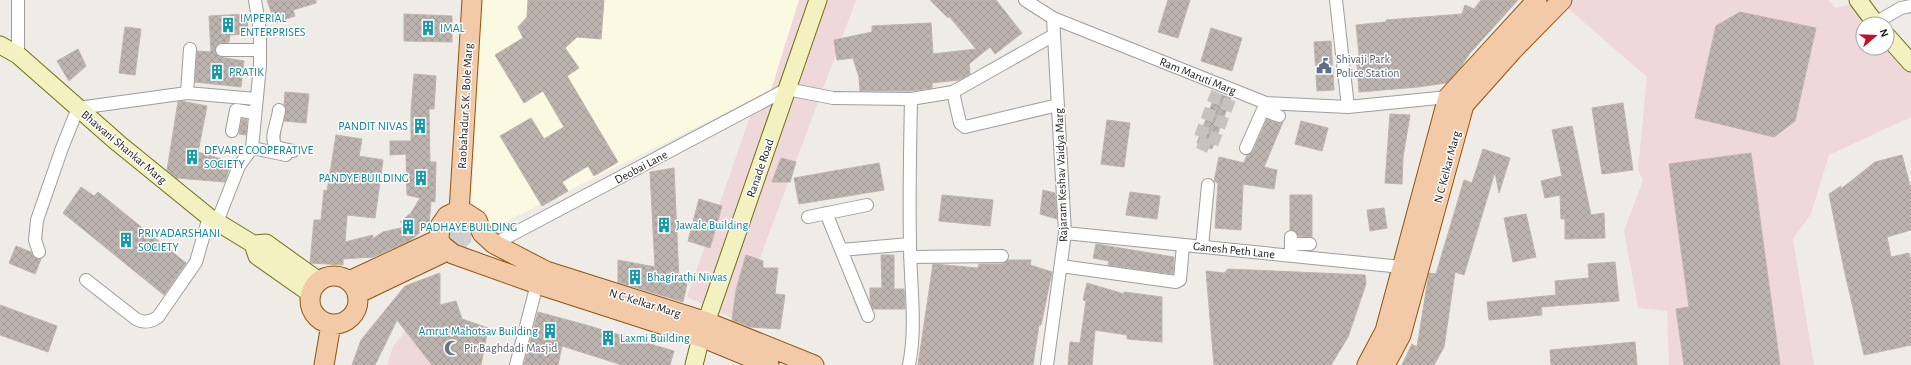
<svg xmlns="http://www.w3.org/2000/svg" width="1911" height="365" viewBox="0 0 1911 365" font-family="'Alegreya Sans',sans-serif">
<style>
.commercial{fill:#eed8da}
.education{fill:#fcf9e3}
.religious{fill:#cecece}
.building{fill:url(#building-cross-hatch);stroke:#c0b2ab}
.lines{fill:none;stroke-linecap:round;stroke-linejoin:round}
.street-tunnel{stroke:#c6c3bf;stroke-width:12;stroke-dasharray:12 6;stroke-linecap:butt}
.street-casing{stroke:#9d9d9d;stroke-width:14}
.secondary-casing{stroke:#6e6e10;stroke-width:19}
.primary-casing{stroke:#8d550e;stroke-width:21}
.street{stroke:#fff;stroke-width:12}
.secondary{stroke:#f4f1c0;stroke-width:17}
.primary{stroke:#f3caa8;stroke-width:19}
.labels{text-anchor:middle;stroke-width:3;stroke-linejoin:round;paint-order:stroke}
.culture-label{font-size:12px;fill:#0d838f;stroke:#fff;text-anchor:start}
.service-label{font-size:12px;fill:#4e5e75;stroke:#fff;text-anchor:start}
.street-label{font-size:12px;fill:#202020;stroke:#fff}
.worship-label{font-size:12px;fill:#5b616d;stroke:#fff;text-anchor:start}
</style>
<defs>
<pattern id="building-cross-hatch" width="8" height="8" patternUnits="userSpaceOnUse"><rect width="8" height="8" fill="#bdb4b0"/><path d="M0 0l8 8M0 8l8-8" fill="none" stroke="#a29a97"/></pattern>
</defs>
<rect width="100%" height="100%" fill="#efece7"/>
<!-- commercial -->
<path class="commercial" d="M791,0H856L737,320L687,297Z
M1569,0H1829L1835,8L1853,4L1870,24H1863V48H1887V44L1911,72V117L1829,155L1811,214L1793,239L1814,365H1669L1667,311L1638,308L1624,231L1643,180L1638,170L1647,77L1564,5Z
M406,331L432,365H387L393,346Z"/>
<!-- education -->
<path class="education" d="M480,0H799L771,90L489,230L472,203Z"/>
<!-- religious -->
<path class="religious" d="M460,218L469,225L472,233L471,242L466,247L460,249L451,243L449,228L450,223Z"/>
<!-- building -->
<path class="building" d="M267,0H316V3L293,10L295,16L275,23Z
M528,0H604L601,39L577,37L565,48L579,68L567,76L618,162L594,176L588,166L562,182L568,191L542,206L500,136L531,118L544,139L564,127L543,91L524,103L495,55L523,38L518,27L527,17Z
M930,0H996L1022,33L995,54L990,47L969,64L970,74L959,80L932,83V88L910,91H860L859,77L853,58L837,60L834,40L872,32V26L931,23L933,54L976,49L949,16L948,18Z
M1168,0H1190L1178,38L1158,32Z
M1481,0H1518L1470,53L1461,67L1446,83L1418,87L1359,92L1357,64H1360L1356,25L1386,22V20L1462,14L1465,5L1474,9Z
M1740,12L1816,28L1795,121L1774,137L1695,118L1716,26Z
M247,14L248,34L230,35L229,42L219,43L215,50L219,57L244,61L241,87L195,82L197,51L211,52L209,16Z
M404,14L452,16V42L404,41Z
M125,27L141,29L135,75L119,73Z
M1211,28L1242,38L1232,71L1201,61Z
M1331,41L1334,90L1317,91L1314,42Z
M78,49L86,66L69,81L57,61Z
M414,74L436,76L434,109H429L430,162H436L435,202L431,201L429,225L411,240L373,257L343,259V265L310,263L314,220H321L324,190L327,191L336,135L362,139L359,156L383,160L375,218L347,215L345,242L373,235L372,239L383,232L418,224L400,222L411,213L420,198L407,195L406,154L390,155V141H411V111Z
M285,92L309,94L306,123L284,121L286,111L284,105Z
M1216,93L1231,98L1212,149L1197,143Z
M181,101L207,106L198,152L231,162L225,182L177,178L167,170L178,102Z
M1623,103L1633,170L1602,174L1592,108Z
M1390,114L1410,115L1403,157L1402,184L1385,183Z
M242,119H247L246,135L239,134Z
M1267,119L1277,123L1283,122L1264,167L1277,170L1274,189L1243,184L1241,230L1215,228L1218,183L1214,181L1219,157L1244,163L1247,155L1253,151Z
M1107,120L1130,123L1124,167L1101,164Z
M1301,121L1328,128L1322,151L1295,144Z
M1572,126L1591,215L1604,213L1605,238L1565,239V219H1561L1560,195L1545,198L1541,181L1562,176L1552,130Z
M1483,149L1510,158L1499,193L1495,172L1464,275L1455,272L1444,347L1434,365H1402L1412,344L1417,347L1429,273L1436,274L1464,180L1472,183Z
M1751,153L1780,365H1684L1676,309L1689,307L1669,164Z
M1902,155L1911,189V230L1887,237L1891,257L1909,253L1911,263V345L1864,355L1844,269L1829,194L1841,186V189L1875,162Z
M781,158L796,162L790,182H772Z
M879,163L884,190L799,204L794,178Z
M674,168L679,280L687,284L683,302L618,282V260L655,267L650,172Z
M81,187L94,196L98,192L186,263L164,295L63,213Z
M1043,190L1055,193L1057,219L1040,214Z
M1130,192L1160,196L1157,219L1126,215Z
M942,195L993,200L990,226L939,221Z
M1290,195H1312V237L1298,236L1295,231L1290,230Z
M699,199L722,206L710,248L688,241Z
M1384,208L1387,228L1370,231L1367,210Z
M1526,214L1536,257L1513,262L1504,218Z
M1096,244L1174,257L1173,274L1108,265L1109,261L1093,258Z
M16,246L31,252L34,258L41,259L35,274L9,263Z
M746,255L763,261V268H778L775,294L785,295L780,329L750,327L732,320L736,290Z
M881,255H894V289H904L905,309H873L870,301V288H882Z
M1008,260H1031L1030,265L1052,272L1041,325H1039L1033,365H918L933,264L978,268L979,264H1002Z
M1615,262L1619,301L1541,307L1542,315L1489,320L1487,302L1556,295L1555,281L1589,278L1588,264Z
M1228,269L1365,275L1366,284L1348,337L1331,365H1214L1206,271L1224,273Z
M440,273V305L456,301L462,319L488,328L481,365H432L397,320L375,365H352L361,340L405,286Z
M1087,283L1124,294V292L1162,297V342L1127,339V335L1095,330L1092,365H1068L1070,342L1080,343L1086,301L1083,300Z
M0,305L57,326L48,352L0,335Z
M538,312L586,325L674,351L670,365H622L562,346L558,365H524Z
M1635,342L1637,365H1551L1550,350Z"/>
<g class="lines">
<!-- street-tunnel -->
<path class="street-tunnel" d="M1217,92L1198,142L1211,148L1231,97"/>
<defs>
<path id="street" d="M1025,0L1053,18L1065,233L1047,365
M1336,0L1348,107
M1053,18L1266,103L1348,107L1448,97
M1875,23L1901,8L1911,6
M222,50H260
M18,55V0
M953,92L960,123L965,127L1058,105
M187,93L190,49
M279,110C278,122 269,137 276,147L293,151
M1263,110L1279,116
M232,131L236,110L255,113
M252,148L286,155
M1246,148L1266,103
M826,213L868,316
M808,217L867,205
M217,222L239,166L252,148L260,66V31L255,0
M1065,233L1402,267
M494,244L787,89L833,98L911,99L953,92L1054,35
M1291,244H1310
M1202,247L1208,185
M841,250L910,244
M39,252L35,240L37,220L62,148L78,108L187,93L257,99
M1291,256V237
M910,257L1002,256
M1061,266L1176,282L1180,280L1183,245
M86,280L136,319C143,323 151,322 158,317L196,262L209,217
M516,365L537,284
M909,365C917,325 910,284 910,243C909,195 910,147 911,99"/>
<path id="secondary" d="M1858,0L1876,24
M1887,36L1911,63
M0,45L18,55L118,143L209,217L253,244L266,243L319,281
M253,244L257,256L311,294
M694,365L701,337L818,0"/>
<path id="primary" d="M459,212L472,0
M310 300a24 24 0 1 1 48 0a24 24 0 1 1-48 0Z
M349,281L439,239
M357,294L447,251
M324,365L331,324
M769,365L701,337L537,284L453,254L442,245L439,239L440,226L447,216L453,213H466L477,220L482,233L494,244L546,271L707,322L814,365
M1367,365L1385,331L1448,97L1537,0
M1385,365L1401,335L1464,105L1513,50L1562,0"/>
</defs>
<!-- street casing -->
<use href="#street" class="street-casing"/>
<!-- secondary casing -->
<use href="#secondary" class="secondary-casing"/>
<!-- primary casing -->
<use href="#primary" class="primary-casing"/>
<!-- street -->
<use href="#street" class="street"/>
<!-- secondary -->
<use href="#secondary" class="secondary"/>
<!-- primary -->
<use href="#primary" class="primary"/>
</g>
<!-- icons -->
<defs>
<symbol id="building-bare" viewBox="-9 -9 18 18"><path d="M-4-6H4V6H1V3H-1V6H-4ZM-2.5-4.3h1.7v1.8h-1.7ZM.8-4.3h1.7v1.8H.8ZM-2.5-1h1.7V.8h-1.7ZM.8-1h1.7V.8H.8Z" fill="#0f9aa8" stroke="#fff" stroke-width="2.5" paint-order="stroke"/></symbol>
<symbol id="civic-bare" viewBox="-9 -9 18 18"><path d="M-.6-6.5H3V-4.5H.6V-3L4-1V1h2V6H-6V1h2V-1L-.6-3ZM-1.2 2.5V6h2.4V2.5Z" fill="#5c6f8a" stroke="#fff" stroke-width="2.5" paint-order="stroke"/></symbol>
<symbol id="mosque-bare" viewBox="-9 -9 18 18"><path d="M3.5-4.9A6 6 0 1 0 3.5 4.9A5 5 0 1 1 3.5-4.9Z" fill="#6b7280" stroke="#fff" stroke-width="2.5" paint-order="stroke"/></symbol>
</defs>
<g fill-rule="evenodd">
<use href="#building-bare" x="217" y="14" width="22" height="22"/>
<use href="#building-bare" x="417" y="17" width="22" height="22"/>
<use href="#civic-bare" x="1313" y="55" width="22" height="22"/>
<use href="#building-bare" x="206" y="61" width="22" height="22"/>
<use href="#building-bare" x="409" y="115" width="22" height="22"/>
<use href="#building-bare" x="181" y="146" width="22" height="22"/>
<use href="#building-bare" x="410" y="167" width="22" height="22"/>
<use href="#building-bare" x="653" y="214" width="22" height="22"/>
<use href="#building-bare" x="397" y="216" width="22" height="22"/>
<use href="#building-bare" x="115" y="229" width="22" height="22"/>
<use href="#building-bare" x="624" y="266" width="22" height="22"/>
<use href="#building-bare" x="539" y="320" width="22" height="22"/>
<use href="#building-bare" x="597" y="327" width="22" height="22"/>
<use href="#mosque-bare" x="441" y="337" width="22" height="22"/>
</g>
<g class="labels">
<!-- culture labels -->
<g class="culture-label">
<text x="240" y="22">IMPERIAL<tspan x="240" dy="14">ENTERPRISES</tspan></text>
<text x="440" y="32">IMAL</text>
<text x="229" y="76">PRATIK</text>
<text x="408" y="130" text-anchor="end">PANDIT NIVAS</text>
<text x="204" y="154">DEVARE COOPERATIVE<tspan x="204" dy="14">SOCIETY</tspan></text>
<text x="409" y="182" text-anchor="end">PANDYE BUILDING</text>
<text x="676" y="229">Jawale Building</text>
<text x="420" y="231">PADHAYE BUILDING</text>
<text x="138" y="237">PRIYADARSHANI<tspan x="138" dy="14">SOCIETY</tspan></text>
<text x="647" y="281">Bhagirathi Niwas</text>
<text x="538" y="335" text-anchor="end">Amrut Mahotsav Building</text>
<text x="620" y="342">Laxmi Building</text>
</g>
<!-- service labels -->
<g class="service-label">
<text x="1336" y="63">Shivaji Park<tspan x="1336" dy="14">Police Station</tspan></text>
</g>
<!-- street labels -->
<g class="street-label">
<text transform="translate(1198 76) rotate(22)" y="4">Ram Maruti Marg</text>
<text transform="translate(465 106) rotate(-87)" y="4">Raobahadur S.K. Bole Marg</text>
<text transform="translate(124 147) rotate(40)" y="4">Bhawani Shankar Marg</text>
<text transform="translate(641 167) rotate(-28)" y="4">Deobai Lane</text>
<text transform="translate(1447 167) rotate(-75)" y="4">N C Kelkar Marg</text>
<text transform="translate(760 168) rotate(-71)" y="4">Ranade Road</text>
<text transform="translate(1061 175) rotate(-92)" y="4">Rajaram Keshav Vaidya Marg</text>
<text transform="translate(1234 250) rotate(6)" y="4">Ganesh Peth Lane</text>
<text transform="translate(645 303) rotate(17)" y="4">N C Kelkar Marg</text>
</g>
<!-- worship labels -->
<g class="worship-label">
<text x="464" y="352">Pir Baghdadi Masjid</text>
</g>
</g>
<!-- north arrow -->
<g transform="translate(1875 36) rotate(71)"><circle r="19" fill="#ffffff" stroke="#a6a6a6"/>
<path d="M0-3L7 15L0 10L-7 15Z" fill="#bc1326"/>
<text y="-6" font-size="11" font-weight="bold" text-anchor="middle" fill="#202020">N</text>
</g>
</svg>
